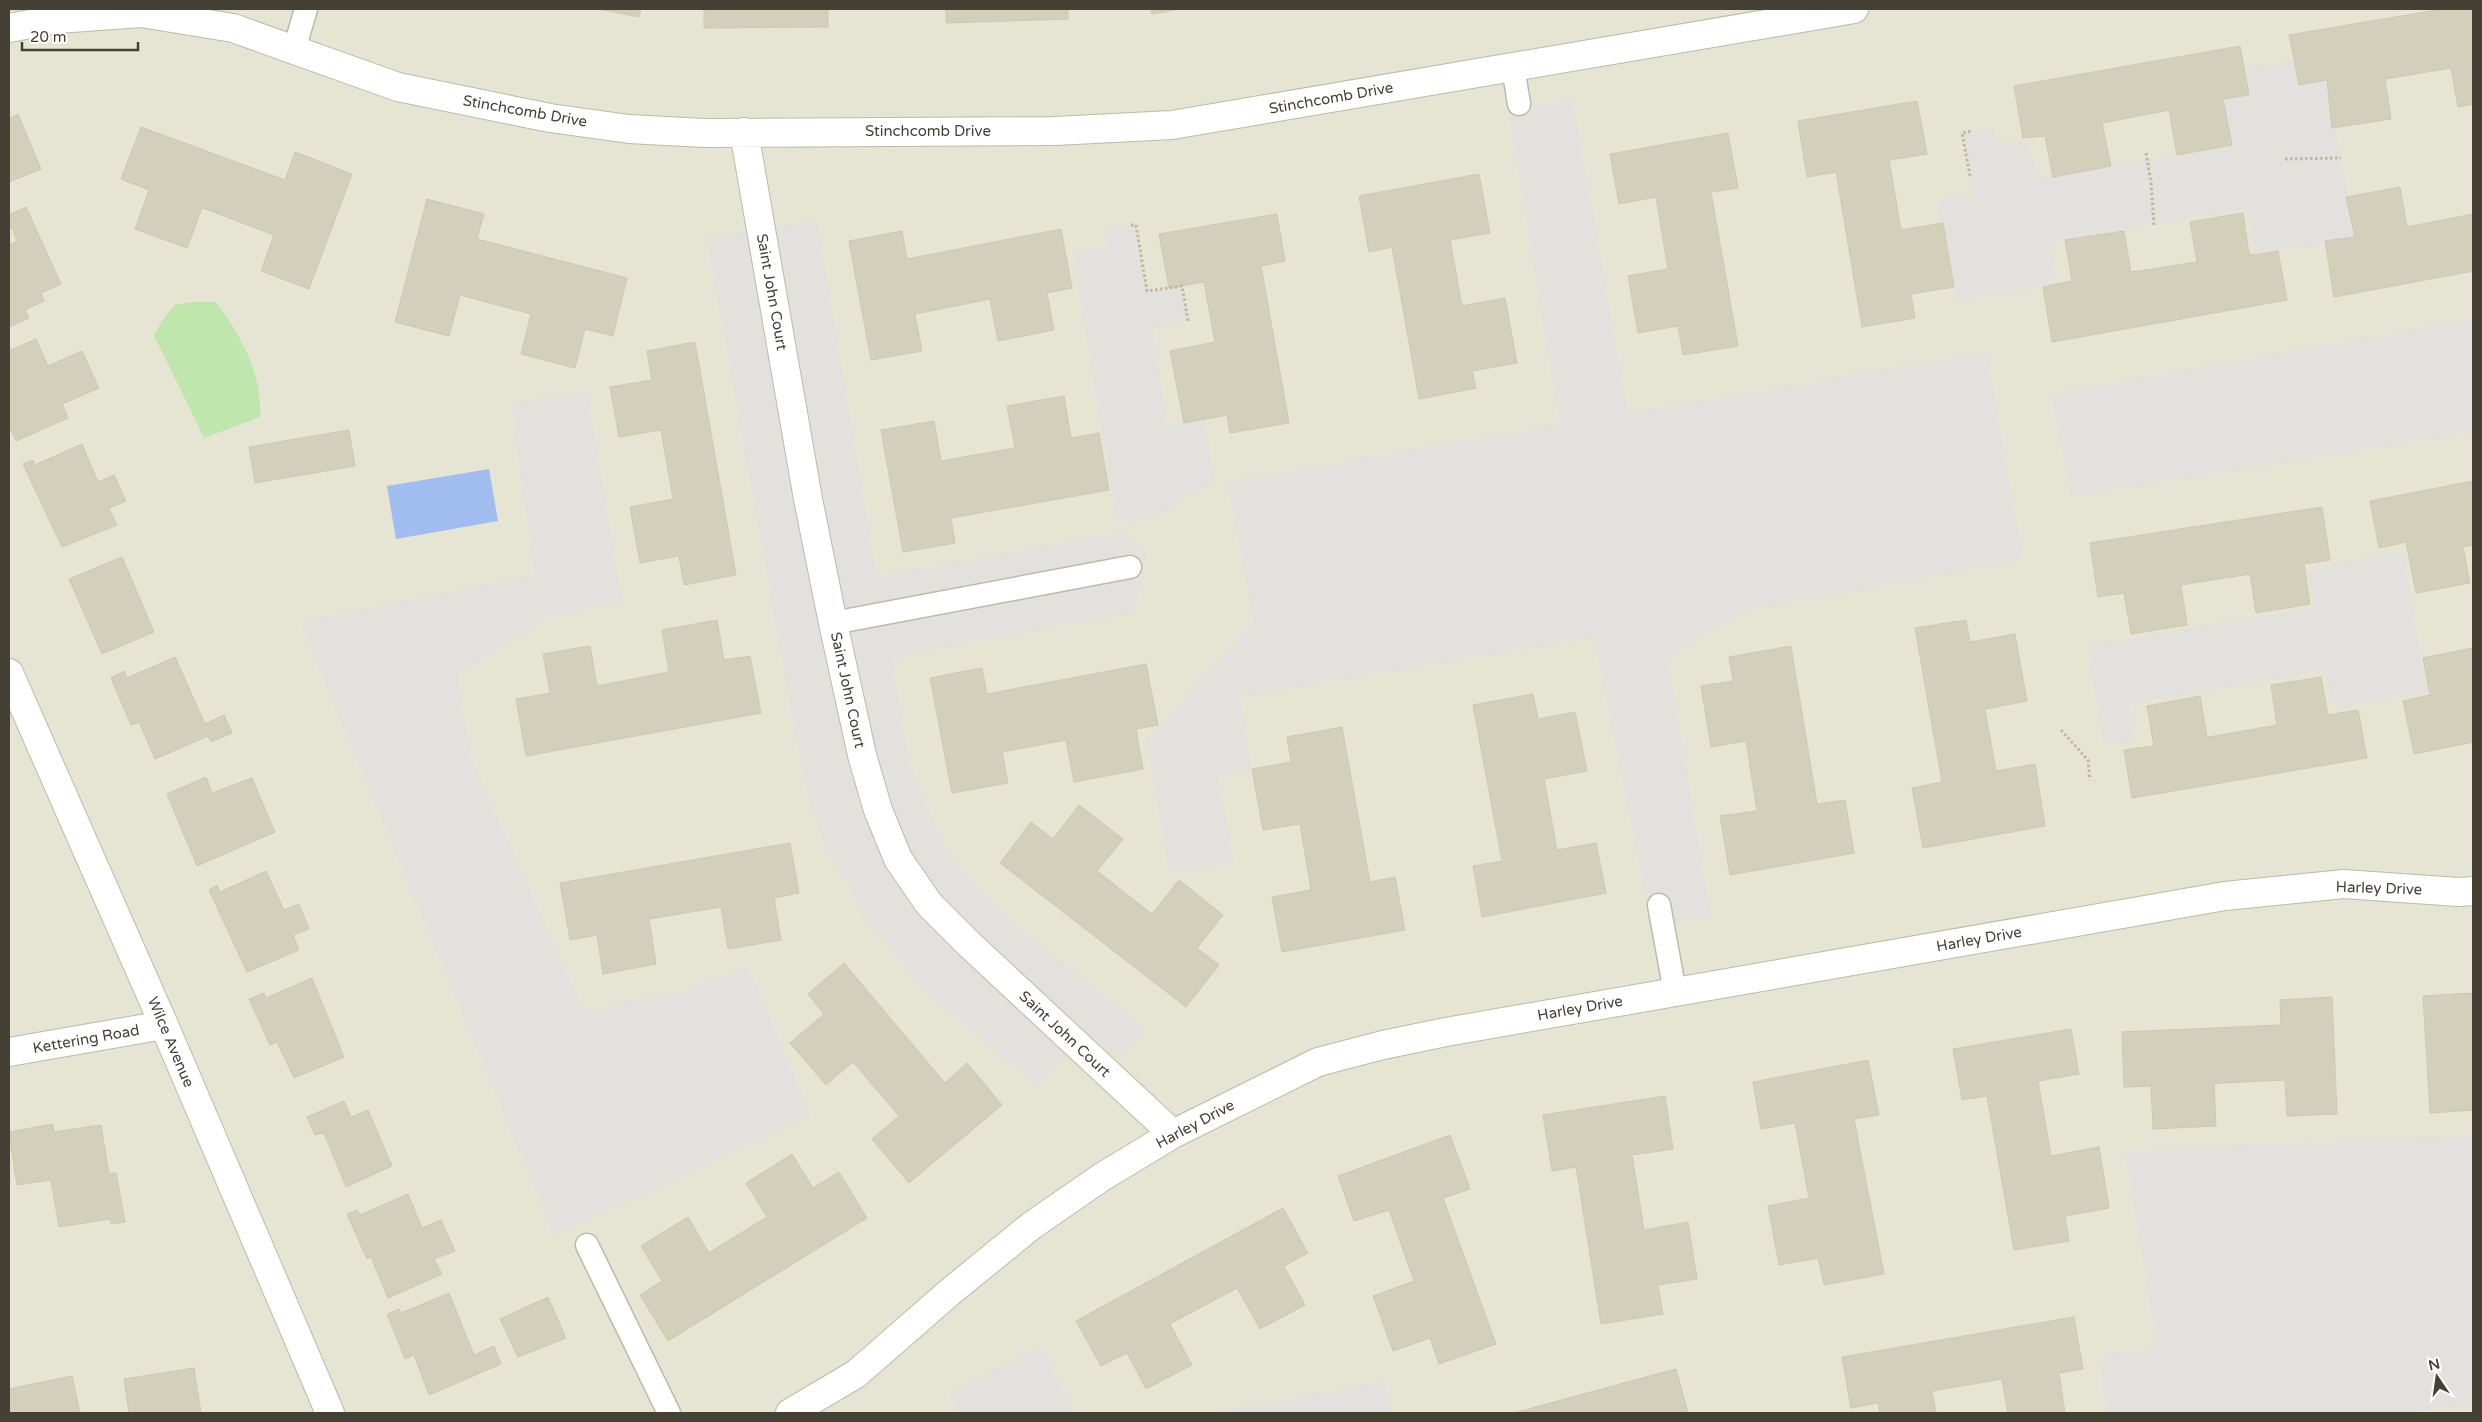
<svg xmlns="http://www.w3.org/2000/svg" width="2482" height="1422" viewBox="0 0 2482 1422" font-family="'Varela Round',sans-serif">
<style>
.residential{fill:#e6e4d2}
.green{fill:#bfe6ad}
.parking{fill:#e2e1dd}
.water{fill:#a1bcee}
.building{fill:#d3cfba;stroke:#cec9ad}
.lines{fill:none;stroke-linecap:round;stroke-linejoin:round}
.service-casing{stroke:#bdbba7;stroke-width:25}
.minor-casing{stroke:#bdbba7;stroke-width:30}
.path{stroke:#beba99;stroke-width:3;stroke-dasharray:2.5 2.5;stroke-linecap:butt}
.service{stroke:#fff;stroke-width:22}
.minor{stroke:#fff;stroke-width:28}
.labels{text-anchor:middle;stroke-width:4;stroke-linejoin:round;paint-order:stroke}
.street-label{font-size:15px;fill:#444134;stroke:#fff}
</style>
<rect width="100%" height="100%" fill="#f2f1e4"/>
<!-- residential -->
<path class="residential" d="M9,9H2473V1413H9Z"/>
<!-- green -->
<path class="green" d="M192,302H216C242,337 262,373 260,417L204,438L154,335L164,318L175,305Z"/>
<!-- parking -->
<path class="parking" d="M2295,60L2327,80L2355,237L2255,255L2246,208L2050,243L2057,284L1955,302L1937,201L1973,195L1962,133L1993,127L1997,144L2029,139L2037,179L2232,145L2223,99L2249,95L2244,69Z
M1573,99L1628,414L1987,352L2023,560L1749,610L1668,656L1711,918L1651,925L1594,637L1240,696L1252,769L1218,775L1234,863L1169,874L1146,740L1254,621L1227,482L1560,424L1508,112Z
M817,221L875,566L879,573L886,575L1122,532L1147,552L1134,612L915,652L894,660L893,671L910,765L938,832L959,866L982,894L1013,924L1146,1028L1129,1051L1062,1057L1038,1088L922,988L864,917L825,845L813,812L802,770L707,239Z
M1136,225L1147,291L1182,286L1188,321L1152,327L1167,424L1205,419L1214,481L1152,518L1117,523L1073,253L1106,247L1104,230Z
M2473,319V432L2070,497L2052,394Z
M587,391L622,602L550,616L457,675L471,758L584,1012L693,988L748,966L811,1116L554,1235L300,623L535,576L511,404Z
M2403,552L2427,692L2334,708L2326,670L2129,703L2135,740L2104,745L2087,646L2313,607L2307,569Z
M2473,1136V1402L2409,1413H2107L2099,1357L2158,1347L2124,1151Z
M1041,1346L1076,1413H958L949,1394Z
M1385,1382L1390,1413H1211Z"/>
<!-- water -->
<path class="water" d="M489,469L498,521L396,539L387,486Z"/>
<!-- building -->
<path class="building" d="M598,9H641L639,17Z
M704,9H828V27L704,28Z
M946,9H1068V19L946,23Z
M1151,9H1180L1152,14Z
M2443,9H2473V104L2458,107L2451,68L2385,79L2391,119L2332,128L2327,80L2299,85L2289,35Z
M2240,46L2249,95L2223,99L2232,145L2177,155L2169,110L2102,123L2111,166L2053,177L2045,136L2023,138L2014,86Z
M1917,101L1927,154L1889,160L1901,230L1943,223L1954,287L1911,294L1915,318L1862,327L1836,172L1807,177L1798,121Z
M18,114L41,169L9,182V119Z
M141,127L285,180L295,152L352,174L309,289L261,271L274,235L208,210L202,208L187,248L135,229L149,190L121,179Z
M1728,133L1738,188L1711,192L1738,346L1683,355L1678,326L1638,333L1628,276L1668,269L1656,197L1619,204L1610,154Z
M1479,174L1490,233L1450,240L1462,306L1505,298L1517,363L1472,371L1476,388L1419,399L1392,247L1369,252L1359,196Z
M2400,187L2407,227L2473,214V271L2334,297L2325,241L2355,237L2346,197Z
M427,199L484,214L477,239L627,278L613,336L585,329L575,368L521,354L531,314L460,295L449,336L395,322Z
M26,207L61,284L41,293L44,301L25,310L29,318L9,327V245L17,241L12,228L9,229V215Z
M2243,213L2249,254L2255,255L2278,251L2287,300L2052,342L2043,287L2072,281L2065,240L2124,231L2131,272L2139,271L2197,262L2190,222Z
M1277,214L1285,261L1261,266L1289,423L1230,433L1227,415L1184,423L1170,351L1215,342L1204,282L1169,288L1159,234Z
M1061,229L1072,288L1047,293L1054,330L998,341L990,299L915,314L922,351L871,360L849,241L902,231L907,259Z
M36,339L48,366L82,351L99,388L62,404L68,418L16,441L9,425V351Z
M695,342L736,575L684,585L679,556L640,563L630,507L673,499L672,493L661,430L619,437L610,387L652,380L647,351Z
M1064,396L1071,438L1099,433L1109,490L951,518L955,543L903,552L881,430L934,421L941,461L1015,448L1007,406Z
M349,430L355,466L255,483L249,447Z
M82,444L98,482L114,475L126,501L109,508L117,525L62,547L23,464L33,460L35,465Z
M2473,481V545L2463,547L2470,583L2416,593L2406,542L2379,548L2370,501Z
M2322,507L2330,560L2304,564L2310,604L2256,613L2250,574L2181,585L2187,625L2131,634L2124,593L2098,597L2090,543Z
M122,557L154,632L102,654L69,579Z
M717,620L724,660L750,656L761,713L526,756L516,699L550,693L543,654L590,646L597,686L669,672L662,630Z
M1966,620L1970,642L2015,634L2027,701L1985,709L1996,771L2035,764L2045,826L1923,848L1912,788L1942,782L1915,628Z
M1791,646L1817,804L1845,800L1854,853L1730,875L1720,816L1757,811L1746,741L1711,747L1701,686L1733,681L1729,657Z
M2473,648V742L2414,754L2403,701L2430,695L2423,658Z
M175,657L205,724L224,715L232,733L211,742L208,736L155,759L139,722L131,725L111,678L124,671L127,678Z
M1146,664L1158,725L1136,729L1143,769L1074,782L1066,740L1002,752L1008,783L952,793L930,678L982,668L987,694Z
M2321,677L2328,715L2358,710L2367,758L2132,798L2124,750L2154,746L2147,706L2200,696L2207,737L2215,736L2277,725L2271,685Z
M1533,694L1538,719L1575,712L1587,771L1544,779L1557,850L1596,843L1606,893L1482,917L1473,866L1502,861L1473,705Z
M1342,727L1370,882L1395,877L1405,930L1282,952L1272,897L1311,890L1300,824L1263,830L1252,769L1291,762L1287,737Z
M206,777L212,793L252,778L275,832L197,866L167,794Z
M1079,805L1123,839L1097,871L1147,910L1152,914L1179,880L1223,915L1197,948L1219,965L1186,1007L1000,863L1031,822L1053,839Z
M790,843L799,893L774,898L781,940L728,949L721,907L649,919L656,964L603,974L597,935L570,940L560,883Z
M266,871L284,910L299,904L309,929L293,935L299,950L247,972L209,890L217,885L220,892Z
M844,963L945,1083L967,1063L1002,1105L909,1183L872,1139L899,1116L853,1062L826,1085L790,1043L824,1014L808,994Z
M312,978L344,1057L294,1078L277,1042L270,1045L249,999L264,993L266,998Z
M2473,993V1110L2430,1113L2423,996Z
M2332,997L2337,1114L2287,1116L2285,1080L2221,1083L2214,1084L2216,1126L2153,1129L2151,1086L2124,1087L2122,1032L2281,1025L2280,1000Z
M2071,1029L2079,1074L2038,1081L2051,1156L2099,1147L2109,1208L2065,1216L2069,1241L2014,1250L1987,1096L1962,1100L1953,1049Z
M1868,1060L1879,1115L1854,1119L1884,1274L1824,1285L1818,1258L1779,1265L1768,1206L1809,1198L1795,1123L1761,1129L1753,1082Z
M1665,1096L1673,1149L1632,1155L1644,1230L1688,1222L1697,1279L1658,1285L1663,1314L1601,1324L1576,1167L1552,1171L1543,1115Z
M344,1101L351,1117L368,1110L392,1166L346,1187L324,1133L315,1135L307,1117Z
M53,1124L54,1132L101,1125L109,1174L116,1173L125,1222L111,1224L110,1219L59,1227L51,1180L17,1185L9,1132Z
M1450,1135L1470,1189L1443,1198L1496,1344L1439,1364L1430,1338L1393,1351L1373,1296L1414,1281L1389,1210L1354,1221L1338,1176Z
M792,1154L813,1188L839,1172L867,1218L668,1341L640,1295L662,1281L641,1246L688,1217L709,1253L718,1247L767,1217L746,1183Z
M408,1194L422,1228L441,1220L455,1251L434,1259L442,1274L388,1298L371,1257L367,1259L347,1214L357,1210L360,1215Z
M1283,1208L1308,1253L1284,1266L1305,1305L1260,1329L1237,1288L1170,1324L1192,1365L1146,1389L1127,1353L1101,1366L1076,1321Z
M449,1293L474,1355L494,1346L501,1364L429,1395L414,1355L405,1359L387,1314L399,1309L401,1313Z
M548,1297L566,1338L518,1357L500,1319Z
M2074,1317L2083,1369L2059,1373L2065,1413H2008L2002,1379L1932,1391L1936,1413H1880L1878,1403L1851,1408L1842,1357Z
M194,1368L201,1413H129L124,1379Z
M1676,1369L1688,1413H1514L1620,1384Z
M72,1376L80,1413H9V1389Z"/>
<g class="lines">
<defs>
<path id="service" d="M294,50L306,9
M1513,67L1519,104
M833,623L1130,567
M1659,905L1675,992
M587,1245L669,1413"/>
<path id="minor" d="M9,28L57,19L141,13L233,28L398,87L550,118L629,129L704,133L1055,131L1172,125L1854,9
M744,132L808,499L833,623L862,755L878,810L898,859L929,904L969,944L1173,1134
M9,673L164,1025L330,1413
M9,1052L164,1025
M790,1413L856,1374L950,1292L1031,1226L1102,1177L1173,1134L1318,1062L1383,1045L1446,1032L2225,896L2344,884L2458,892L2473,891"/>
</defs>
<!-- service casing -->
<use href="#service" class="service-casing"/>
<!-- minor casing -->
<use href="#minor" class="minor-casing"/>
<!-- path -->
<path class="path" d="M2146,153L2151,183L2154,225
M2285,159L2341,158
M1970,176L1962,133L1972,131
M1131,225H1136L1147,291L1182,286L1188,321
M2061,730L2088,760L2090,780"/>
<!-- service -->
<use href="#service" class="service"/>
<!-- minor -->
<use href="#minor" class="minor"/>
</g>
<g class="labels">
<!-- street labels -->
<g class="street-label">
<text transform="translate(1331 98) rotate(-10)" y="5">Stinchcomb Drive</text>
<text transform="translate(525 111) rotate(10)" y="5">Stinchcomb Drive</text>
<text x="928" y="136">Stinchcomb Drive</text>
<text transform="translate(772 292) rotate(80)" y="5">Saint John Court</text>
<text transform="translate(848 690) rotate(78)" y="5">Saint John Court</text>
<text transform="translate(2379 888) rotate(2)" y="5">Harley Drive</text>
<text transform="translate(1979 939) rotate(-10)" y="5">Harley Drive</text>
<text transform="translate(1580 1008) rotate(-10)" y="5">Harley Drive</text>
<text transform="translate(1065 1034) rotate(43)" y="5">Saint John Court</text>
<text transform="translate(86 1039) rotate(-10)" y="5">Kettering Road</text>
<text transform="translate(171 1042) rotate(67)" y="5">Wilce Avenue</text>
<text transform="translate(1195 1124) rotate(-28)" y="5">Harley Drive</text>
</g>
</g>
<!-- border -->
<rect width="2482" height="1422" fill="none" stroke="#444134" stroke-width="20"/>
<!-- north arrow -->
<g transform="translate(2437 1377) rotate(347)" stroke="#ffffff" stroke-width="4" paint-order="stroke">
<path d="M0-4L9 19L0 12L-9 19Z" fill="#444134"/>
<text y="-8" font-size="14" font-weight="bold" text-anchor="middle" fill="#444134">N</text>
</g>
<!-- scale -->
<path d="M22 42v8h116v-8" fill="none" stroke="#444134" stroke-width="2.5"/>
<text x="30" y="42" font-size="15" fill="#444134" stroke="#ffffff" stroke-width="4" paint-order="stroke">20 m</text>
</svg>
